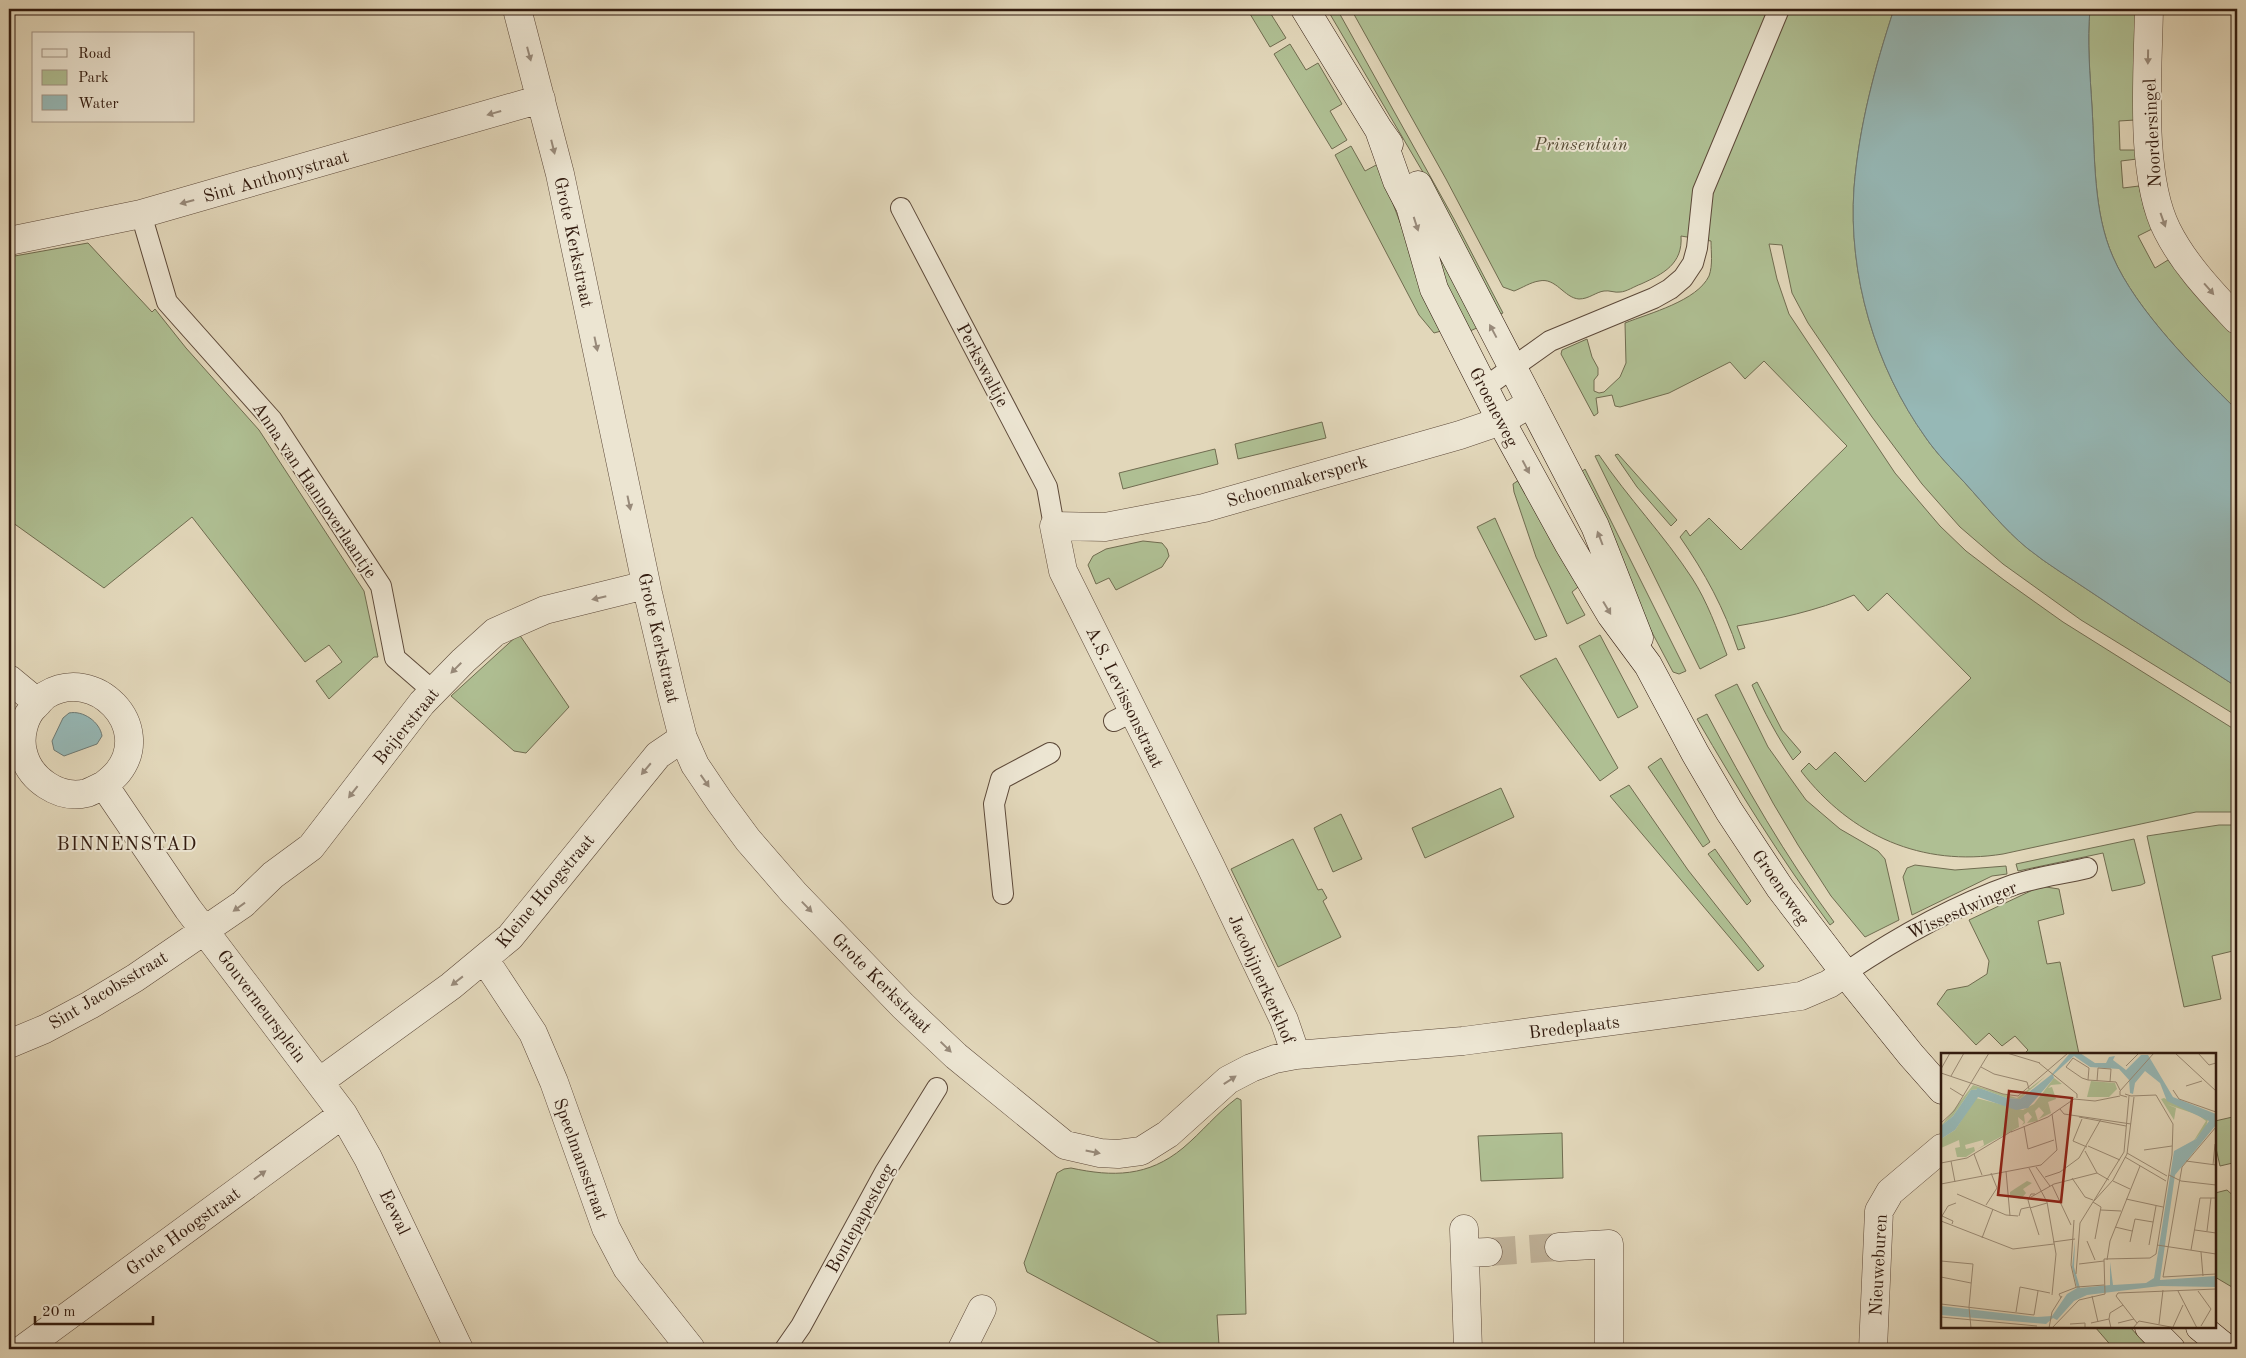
<svg xmlns="http://www.w3.org/2000/svg" width="2246" height="1358" viewBox="0 0 2246 1358" font-family="'Old Standard TT',serif">
<style>
.green{fill:#afbf93;stroke:#706c50}
.water{fill:#96b8b6;stroke:#6e7973}
.lines{fill:none;stroke-linecap:round;stroke-linejoin:round}
.street-tunnel{stroke:#bfb198;stroke-width:28;stroke-dasharray:28 14;stroke-linecap:butt}
.lane-casing{stroke:#5d4939;stroke-width:22}
.street-casing{stroke:#5d4939;stroke-width:29}
.secondary-casing{stroke:#311a0e;stroke-width:29}
.lane{stroke:#ece5d2;stroke-width:20}
.street{stroke:#ece5d2;stroke-width:28}
.secondary{stroke:#ece5d2;stroke-width:28}
.oneway{fill:#988a7a}
.labels{text-anchor:middle;stroke-width:4;stroke-linejoin:round;paint-order:stroke}
.street-label{font-size:18px;fill:#311a0e;stroke:#ece5d2}
.park-label{font-size:18px;font-style:italic;fill:#574c36;stroke:#ece5d2}
.neighbourhood-label{font-size:19px;letter-spacing:1px;fill:#311a0e;stroke:#ece5d2}
.inset-river{fill:none;stroke:#96b8b6;stroke-width:2.5}
.inset-road{fill:none;stroke:#9b8b75;stroke-width:1}
.view{fill:#8f2418;fill-opacity:0.15;stroke:#8f2418;stroke-width:2.5}
.inset-edge{fill:none;stroke:#311a0e;stroke-width:2.5}
</style>
<rect width="100%" height="100%" fill="#e2d7ba"/>
<filter id="stains"><feTurbulence type="fractalNoise" baseFrequency=".004" numOctaves="4"/><feColorMatrix values="0 0 0 0 .2 0 0 0 0 .09 0 0 0 0 .02 0 0 0 .5 -.17"/></filter>
<radialGradient id="worn" r=".72"><stop offset=".6" stop-color="#630" stop-opacity="0"/><stop offset="1" stop-color="#630" stop-opacity=".3"/></radialGradient>
<!-- green -->
<path class="green" d="M1247,9H1271L1269,11L1286,38L1270,47Z
M1327,9H1337L1454,219L1503,313L1498,315L1424,174Z
M1351,9H1894C1875,67 1859,126 1854,188C1848,275 1875,367 1926,438C1937,454 1952,469 1965,483C1985,505 2004,529 2027,548C2048,565 2072,579 2094,594C2141,626 2190,656 2237,687V716L2081,620L2003,564L1960,527L1922,484L1872,417L1808,323L1792,293L1782,245L1769,244L1777,279L1789,314L1895,473L1940,526L1966,551L2004,580L2063,622L2237,731V812H2196L2003,854C1922,867 1851,836 1801,771L1809,763L1816,770L1835,752L1865,782L1971,678L1887,593L1868,611L1854,595C1816,611 1778,619 1737,626L1745,648L1738,650C1724,608 1705,573 1680,537L1686,530L1690,536L1709,518L1741,550L1847,446L1764,361L1745,379L1730,362L1669,393L1620,407L1615,406L1612,395L1596,398L1598,413L1594,416L1561,354L1562,350L1587,339L1592,357L1598,368V375L1594,380V391L1599,393L1604,392L1620,377L1626,363L1625,323C1650,313 1697,301 1709,276C1713,265 1711,252 1711,241L1681,236C1683,264 1663,274 1641,284C1635,286 1626,292 1620,292C1615,293 1609,290 1604,291C1596,292 1589,299 1579,299C1564,298 1556,277 1539,281C1531,282 1522,288 1514,291L1503,287L1446,179Z
M2090,9H2136L2135,120L2119,121L2120,150H2136L2137,159L2121,161L2123,188L2139,186L2144,208L2152,229L2138,236L2155,268L2168,260L2192,290L2237,339V410C2196,370 2136,310 2113,257C2093,212 2095,156 2092,107C2090,74 2087,42 2090,9Z
M1290,44L1306,70L1318,63L1342,104L1330,111L1347,140L1332,149L1274,54Z
M1351,146L1365,171L1378,164L1441,331L1434,333L1419,315L1335,155Z
M88,243L152,312L155,309L186,348L259,430L364,591L378,657H374L329,699L316,681L342,662L329,645L305,662L192,517L104,588L9,520V257Z
M1436,245L1479,327L1470,331L1450,297Z
M1322,422L1326,438L1238,459L1235,444Z
M1215,449L1218,464L1123,489L1119,473Z
M1618,454L1677,520L1671,526L1637,487L1615,455Z
M1599,455C1628,498 1664,535 1692,578C1707,601 1717,629 1727,655L1700,669L1595,456Z
M1585,469L1686,671L1679,674L1673,672L1638,606L1580,473Z
M1519,480L1583,583L1572,592L1585,615L1567,624L1536,557L1514,492L1513,484Z
M1495,518L1547,636L1535,640L1477,527Z
M1143,541L1162,543L1167,549L1169,556L1162,567L1116,590L1109,578L1096,584L1088,565L1093,556L1106,549Z
M519,634L569,707L526,753L514,751L451,696Z
M1600,635L1638,707L1618,718L1579,646Z
M1556,658L1618,768L1600,781L1520,676Z
M1757,682L1782,730L1801,752L1793,760C1777,736 1764,712 1752,685Z
M1737,684L1768,747L1806,800L1840,829L1878,851L1885,859L1899,920L1865,937L1831,896L1798,845L1773,803L1715,695Z
M1707,714C1745,786 1785,856 1834,922L1830,925C1781,859 1738,790 1697,719Z
M1661,758L1710,842L1703,847L1648,767Z
M1629,785L1688,870L1764,966L1758,971L1610,796Z
M1501,788L1514,817L1425,858L1412,828Z
M1341,814L1362,859L1333,872L1314,828Z
M2219,825H2237V950L2212,956L2221,999L2184,1007L2147,836Z
M1293,839L1318,890L1322,889L1327,898L1323,901L1341,937L1278,967L1231,869Z
M2134,839L2145,883L2141,885L2112,891L2103,853L2018,871L2016,864Z
M1715,849L1751,901L1747,905L1708,854Z
M1915,865L1955,870L2006,866L2007,874L1992,876L1912,915L1903,877L1907,868Z
M2046,887L2059,889L2064,914L2038,921L2047,964L2060,962L2079,1054H2024L2028,1050L2015,1036L2002,1046L1989,1033L1976,1045L1937,1004L1947,990L1968,986L1987,974L1989,961L1969,920L2035,889Z
M1237,1098L1241,1100L1246,1314L1217,1315L1219,1345L1217,1349H1171L1027,1272L1024,1263L1057,1173L1064,1169L1071,1168C1113,1177 1148,1177 1183,1148C1202,1132 1217,1113 1237,1098Z
M2237,1116V1162L2220,1166L2215,1144V1121Z
M1562,1133L1563,1178L1481,1181L1478,1136Z
M2227,1190L2237,1199V1265L2233,1270L2237,1279V1290L2215,1277V1193Z
M2095,1327H2130L2150,1349H2114Z"/>
<!-- water -->
<path class="water" d="M1894,9H2090C2087,42 2090,74 2092,107C2095,156 2093,212 2113,257C2136,310 2196,370 2237,410V687C2190,656 2141,626 2094,594C2072,579 2048,565 2027,548C2004,529 1985,505 1965,483C1952,469 1937,454 1926,438C1875,367 1848,275 1854,188C1859,126 1875,67 1894,9Z
M69,713C83,710 100,722 102,736L97,744L64,756L54,750L52,741L63,718Z"/>
<g class="lines">
<!-- street-tunnel -->
<path class="street-tunnel" d="M1488,1252L1559,1247"/>
<defs>
<path id="lane" d="M901,208L1047,487L1054,526
M141,214L167,302L272,420L381,586L395,658L433,691
M1484,388L1550,341L1654,298L1670,289L1683,278L1693,263L1697,248L1703,191L1779,9
M1114,721L1132,712
M1003,894L994,804L1001,779L1050,753
M1845,973C1895,939 1956,905 2013,885C2036,877 2063,874 2087,868
M785,1349L801,1326L885,1172L937,1088"/>
<path id="street" d="M517,9L560,174L648,593L672,695L683,738L695,765L720,802L748,840L794,893L903,1006L956,1056L1065,1145L1100,1153L1118,1154L1141,1151L1168,1134L1228,1080L1251,1068L1275,1059L1296,1055L1463,1041L1801,996L1829,984L1845,973
M2149,9C2148,71 2139,175 2167,230C2184,264 2211,292 2237,320
M9,241L141,214L541,99
M9,679L38,703
M104,785C109,781 114,777 118,772C154,726 95,665 46,695C42,698 38,703 35,706C24,716 19,737 23,752C29,779 59,800 87,793C92,791 98,788 104,785L188,909L343,1114L368,1158L459,1349
M485,960L533,1033L554,1082L606,1228L627,1268L691,1349
M9,1044L45,1029L90,1005L135,978L243,904L273,875L311,847L422,703L463,661L495,632L545,610L646,585
M1296,1055L1284,1020L1210,865L1063,571L1054,526L1105,527L1204,508L1460,435L1501,421L1531,403
M319,1082L451,986L510,937L658,755L683,738
M1464,1229L1468,1349
M1559,1247L1609,1244V1349
M1465,1253L1488,1252
M23,1349L343,1114
M962,1349L982,1309
M1873,1349L1879,1211L1890,1192L1942,1148"/>
<path id="secondary" d="M1305,9L1379,130L1389,144
M1379,130L1397,181L1410,206L1434,289L1501,421L1568,543L1611,615L1648,665L1695,753L1729,811L1780,888L1845,973L1911,1055L1942,1090
M1418,185L1595,526L1639,638
M2149,1327L2171,1349
M2200,1327L2227,1349"/>
</defs>
<!-- lane casing -->
<use href="#lane" class="lane-casing"/>
<!-- street casing -->
<use href="#street" class="street-casing"/>
<!-- secondary casing -->
<use href="#secondary" class="secondary-casing"/>
<!-- lane -->
<use href="#lane" class="lane"/>
<!-- street -->
<use href="#street" class="street"/>
<!-- secondary -->
<use href="#secondary" class="secondary"/>
</g>
<!-- one-way arrows -->
<defs><path id="oneway-solid" d="M-6-.8H1V-3.2L6.5 0L1 3.2V.8H-6Z" transform="scale(1.25)"/></defs>
<g class="oneway">
<use href="#oneway-solid" transform="translate(529 54) rotate(75)"/>
<use href="#oneway-solid" transform="translate(2148 57) rotate(91)"/>
<use href="#oneway-solid" transform="translate(494 113) rotate(164)"/>
<use href="#oneway-solid" transform="translate(553 147) rotate(76)"/>
<use href="#oneway-solid" transform="translate(187 202) rotate(165)"/>
<use href="#oneway-solid" transform="translate(2163 220) rotate(70)"/>
<use href="#oneway-solid" transform="translate(1416 224) rotate(72)"/>
<use href="#oneway-solid" transform="translate(2209 289) rotate(49)"/>
<use href="#oneway-solid" transform="translate(1493 331) rotate(-118)"/>
<use href="#oneway-solid" transform="translate(596 344) rotate(78)"/>
<use href="#oneway-solid" transform="translate(1526 467) rotate(62)"/>
<use href="#oneway-solid" transform="translate(629 503) rotate(78)"/>
<use href="#oneway-solid" transform="translate(1600 538) rotate(-111)"/>
<use href="#oneway-solid" transform="translate(599 598) rotate(167)"/>
<use href="#oneway-solid" transform="translate(1607 608) rotate(59)"/>
<use href="#oneway-solid" transform="translate(456 668) rotate(135)"/>
<use href="#oneway-solid" transform="translate(646 769) rotate(130)"/>
<use href="#oneway-solid" transform="translate(705 781) rotate(55)"/>
<use href="#oneway-solid" transform="translate(353 792) rotate(128)"/>
<use href="#oneway-solid" transform="translate(239 907) rotate(144)"/>
<use href="#oneway-solid" transform="translate(807 907) rotate(46)"/>
<use href="#oneway-solid" transform="translate(457 981) rotate(142)"/>
<use href="#oneway-solid" transform="translate(946 1047) rotate(44)"/>
<use href="#oneway-solid" transform="translate(1230 1080) rotate(-33)"/>
<use href="#oneway-solid" transform="translate(1093 1152) rotate(11)"/>
<use href="#oneway-solid" transform="translate(260 1175) rotate(-36)"/>
</g>
<g class="labels">
<!-- street labels -->
<g class="street-label">
<text transform="translate(2152 133) rotate(-93)" y="6">Noordersingel</text>
<text transform="translate(276 176) rotate(-16)" y="6">Sint Anthonystraat</text>
<text transform="translate(574 242) rotate(78)" y="6">Grote Kerkstraat</text>
<text transform="translate(983 365) rotate(62)" y="6">Perkswaltje</text>
<text transform="translate(1494 407) rotate(63)" y="6">Groeneweg</text>
<text transform="translate(1297 481) rotate(-16)" y="6">Schoenmakersperk</text>
<text transform="translate(315 490) rotate(56)" y="6">Anna van Hannoverlaantje</text>
<text transform="translate(659 638) rotate(77)" y="6">Grote Kerkstraat</text>
<text transform="translate(1125 697) rotate(64)" y="6">A.S. Levissonstraat</text>
<text transform="translate(406 726) rotate(-51)" y="6">Beijerstraat</text>
<text transform="translate(1781 887) rotate(55)" y="6">Groeneweg</text>
<text transform="translate(545 891) rotate(-50)" y="6">Kleine Hoogstraat</text>
<text transform="translate(1962 910) rotate(-24)" y="6">Wissesdwinger</text>
<text transform="translate(1262 979) rotate(66)" y="6">Jacobijnerkerkhof</text>
<text transform="translate(882 983) rotate(45)" y="6">Grote Kerkstraat</text>
<text transform="translate(108 990) rotate(-31)" y="6">Sint Jacobsstraat</text>
<text transform="translate(262 1006) rotate(53)" y="6">Gouverneursplein</text>
<text transform="translate(1574 1027) rotate(-7)" y="6">Bredeplaats</text>
<text transform="translate(581 1159) rotate(70)" y="6">Speelmansstraat</text>
<text transform="translate(395 1212) rotate(64)" y="6">Eewal</text>
<text transform="translate(860 1218) rotate(-61)" y="6">Bontepapesteeg</text>
<text transform="translate(183 1231) rotate(-36)" y="6">Grote Hoogstraat</text>
<text transform="translate(1878 1265) rotate(-87)" y="6">Nieuweburen</text>
</g>
<!-- park labels -->
<g class="park-label">
<text x="1581" y="150">Prinsentuin</text>
</g>
<!-- neighbourhood labels -->
<g class="neighbourhood-label">
<text x="127" y="850">BINNENSTAD</text>
</g>
</g>
<!-- overview -->
<g transform="translate(1941 1053)">
<rect width="275" height="275" fill="#e2d7ba"/>
<path d="M105,23L79,46L66,45L41,36L30,37L12,63L0,73L32,32L76,45ZM113,25L121,31L110,32L107,35L111,34L115,46L107,49L110,60L98,66L103,60L98,54L94,58L97,68L86,70L91,64L87,59L83,62L84,70L81,72L83,69L77,64L78,74L37,96L43,92L42,87L24,92L25,96L33,94L34,98L25,104H16L14,95L19,94L18,87L0,95V86L14,77L35,45L82,57L93,51ZM150,28L174,30L176,36L168,44H146ZM223,45L267,66L265,74L252,89L265,68L257,62L225,51L235,55L233,67L220,46ZM86,128L91,130L82,136L85,140L80,146L69,143V139Z" fill="#afbf93"/>
<path d="M129,0H139L154,10H165L168,4L174,3L172,7L185,17L200,2H207L232,44L275,61V72L234,122L219,227L275,223V234L219,233L146,242L133,248L116,267L112,265L105,271L0,262V253L96,264L111,263L126,241L136,235L131,214L134,188L133,214L139,235L169,232V209L172,232L205,230L213,225L233,98L255,86L268,68L226,48L219,30L204,18L194,30L192,41L189,40L188,27L178,16L149,14L133,3L112,22L113,25L87,55L75,57L37,44L14,77L0,86V73L12,63L30,37L41,36L66,45L79,46L111,21Z" fill="#96b8b6"/>
<path class="inset-river" d="M36,36L55,45L56,50"/>
<path class="inset-road" d="M66,0L99,10M234,0L275,38M257,0L268,12L275,10M98,10L136,41V45M185,13L198,0M40,14L53,21L86,29L88,36M0,16L9,0M0,20L62,41L77,43L127,0M10,23L23,0M147,27L148,15L132,5L125,14L141,25L147,27L175,29L179,37M156,28L157,15L170,16L169,29M245,33L261,28M9,35L22,43M232,37L238,46L275,59M186,44L179,42V38L213,0M119,56L123,61L190,71M138,64L185,73M141,66L132,88L146,94M0,70L13,58L48,0M83,73L87,96L113,87M275,74L241,114L222,224L275,221M70,79L107,64L133,46L154,48L179,43M147,93L179,107M203,97L231,93M144,98L156,120L168,127M186,100L226,123M33,101L41,122M184,104L225,128M10,108L14,129M245,108L275,112M0,110L26,105L71,78M272,112L274,91M95,114L109,133M88,115L106,149L115,201L111,242M65,118L69,163M228,122L240,128L275,132M104,124L119,119L138,105L160,66M131,125L144,144L152,147M172,128L189,136M0,131L100,112L116,97L111,61M111,132L130,172M16,141L65,162L77,163M90,144L113,131L156,120M185,146L222,154M153,148L172,127L186,101L193,44M152,149L160,154L154,186M45,152L56,135L50,120M89,154L98,182M89,155L106,150M160,157L180,158M1,163L7,153L15,150M1,163L12,168L11,171M78,163L80,156L89,154L87,147L90,141H94M133,167L130,212L135,234M0,168L72,196L113,191M174,174L191,178M254,177L275,180M266,178L270,145M41,185L52,156M146,188L154,207M112,189L134,186M189,189L194,166L212,169M208,192L215,153M216,192L275,201M250,197L259,145H275M260,199L262,223M166,207L169,188L199,113M0,208L32,211L28,254L30,275M138,211L163,208M135,221L139,170L183,99L188,43M0,224L30,230M237,238L256,275M257,238L270,256L260,273M151,243L157,269M120,245L118,241L136,234L163,232M0,251L93,262L97,238M75,259L79,234L109,240M0,264L96,273M168,266L169,260L182,252M150,270L168,266L170,275M177,270L193,266M196,270L175,243L177,240L275,236M129,271L144,270V275M218,271L222,237M232,274L242,252M108,275L111,259L121,243M111,275L138,247L164,241L163,206L209,205L215,201L231,102L232,71L215,42L190,43L184,41M192,275L198,268L235,275"/>
<path class="view" d="M68,38L131,45L120,149L57,142Z"/>
<rect width="275" height="275" class="inset-edge"/>
</g>
<!-- margin -->
<rect width="2246" height="1358" fill="none" stroke="#e2d7ba" stroke-width="30"/>
<rect x="10" y="10" width="2226" height="1338" fill="none" stroke="#311a0e" stroke-width="2.5"/>
<rect x="15" y="15" width="2216" height="1328" fill="none" stroke="#311a0e"/>
<!-- legend -->
<rect x="32" y="32" width="162" height="90" fill="#ece5d2" stroke="#a19484"/>
<rect x="42" y="49" width="25" height="8" fill="#ece5d2" stroke="#a19484"/>
<text x="78" y="58" font-size="15" fill="#311a0e">Road</text>
<rect x="42" y="70" width="25" height="15" fill="#afbf93" stroke="#a19484"/>
<text x="78" y="82" font-size="15" fill="#311a0e">Park</text>
<rect x="42" y="95" width="25" height="15" fill="#96b8b6" stroke="#a19484"/>
<text x="78" y="108" font-size="15" fill="#311a0e">Water</text>
<!-- scale -->
<path d="M35 1316v8h118v-8" fill="none" stroke="#311a0e" stroke-width="2.5"/>
<text x="42" y="1316" font-size="15" fill="#311a0e" stroke="#ece5d2" stroke-width="4" paint-order="stroke">20 m</text>
<rect width="100%" height="100%" filter="url(#stains)"/>
<rect width="100%" height="100%" fill="url(#worn)"/>
</svg>
